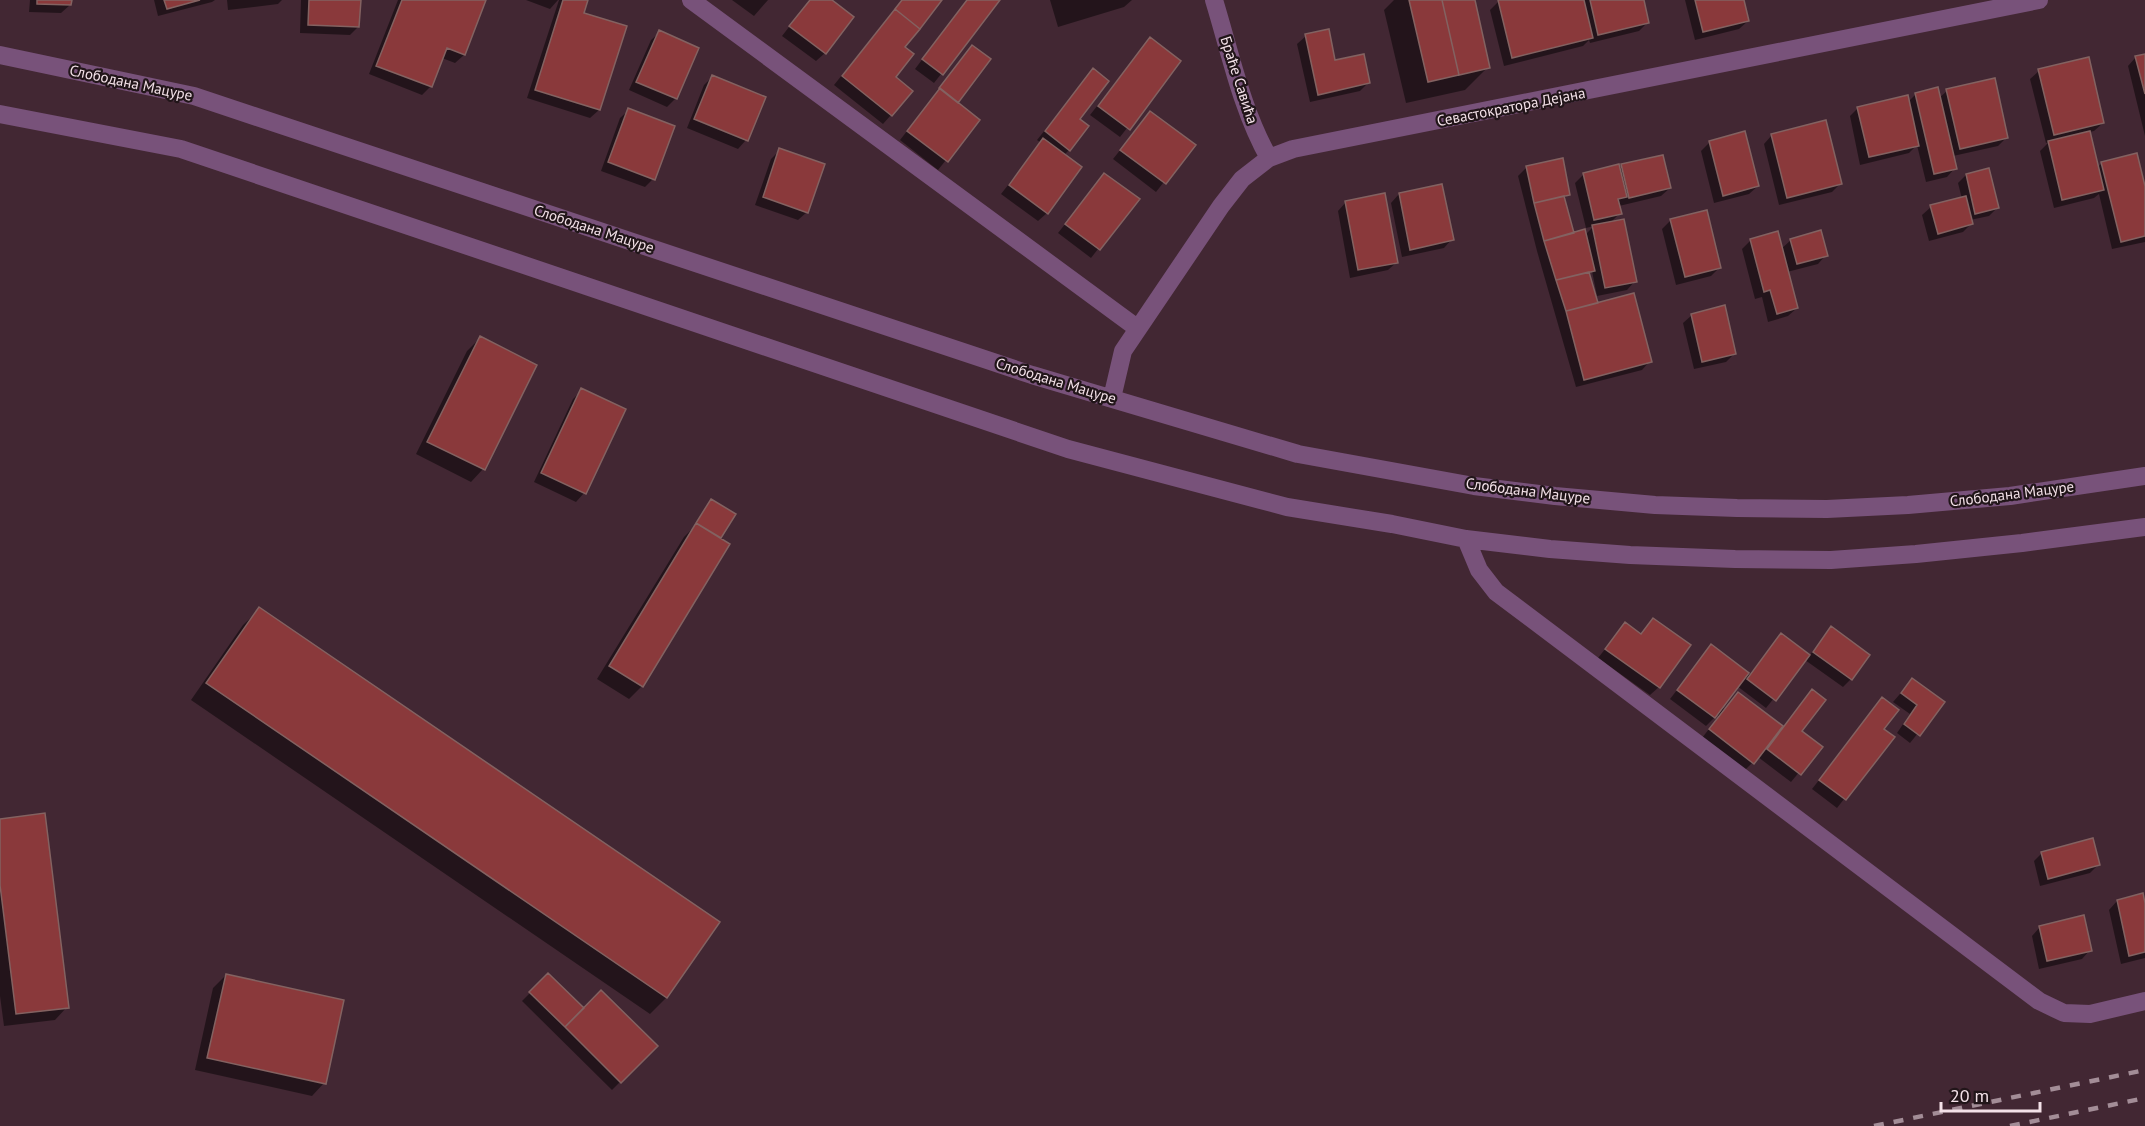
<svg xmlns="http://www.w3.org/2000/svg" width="2145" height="1126" viewBox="0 0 2145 1126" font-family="'PT Sans',sans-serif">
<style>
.shadow{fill:#0007}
.building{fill:#8a393b;stroke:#836261;stroke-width:1.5}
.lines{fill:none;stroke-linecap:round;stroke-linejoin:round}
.minor{stroke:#78527a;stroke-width:18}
.rail{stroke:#a38d97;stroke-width:4.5;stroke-dasharray:10 10;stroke-linecap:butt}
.labels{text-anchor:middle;stroke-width:4.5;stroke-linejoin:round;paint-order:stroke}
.street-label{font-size:15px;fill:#f3e1e8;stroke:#211519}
</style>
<rect width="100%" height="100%" fill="#422733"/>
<!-- shadow -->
<path class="shadow" d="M30,0H70V5L61,13L29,12Z
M154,0H215L212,2L158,16Z
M227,0H282L278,4L228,10Z
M301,0H359L358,27L350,35L300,33Z
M398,0H485L464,55L455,63L442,58L431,86L422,95L369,74Z
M526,0H558L550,9Z
M559,0H586L582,14L599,110L590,118L527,98Z
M732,0H768L754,16Z
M810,0H829L825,53L816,61L782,36Z
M902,0H941L903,47L894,77L891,115L883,124L834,85Z
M967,0H999L934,83L915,69Z
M1050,0H1132L1124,7L1058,27Z
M1394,0H1473L1488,67L1465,90L1406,103L1384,10Z
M1503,0H1643L1648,22L1639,31L1590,43L1589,40L1583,46L1504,66L1490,10L1499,1Z
M1685,0H1743L1748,21L1739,29L1695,40Z
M660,32L697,49L675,99L667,107L629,90L651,40Z
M1306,36L1334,62L1368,83L1360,91L1310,102L1297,44Z
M1150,39L1179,62L1120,137L1090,115Z
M973,47L956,103L978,120L938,170L900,140Z
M2145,55V136L2128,66L2136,57Z
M1093,70L1069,150L1064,155L1047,213L1038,221L1001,194L1041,143L1037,140Z
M2039,71L2103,123L2094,131L2089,132L2097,168L2102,163L2145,192V242L2112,249L2099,194L2094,198L2054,208L2040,151L2049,142L2046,143L2030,79Z
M713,76L764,97L746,140L738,149L687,128L704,85Z
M1947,91L2007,137L1998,146L1953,156L1955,168L1947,177L1926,182L1917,145L1909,153L1860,165L1850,116L1858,108L1908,102L1916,94L1939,98Z
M629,110L653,179L645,187L601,171L620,118Z
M1150,113L1193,145L1156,192L1113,159Z
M1772,135L1840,184L1832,192L1779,205L1764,144Z
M1709,143L1758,186L1749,194L1714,203L1701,151Z
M780,150L807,212L798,220L755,205L771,159Z
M1622,166L1670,188L1661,196L1619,206L1620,213L1610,223L1635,281L1627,290L1597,296L1592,271L1589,274L1597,305L1650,361L1642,370L1576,387L1537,251L1518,176L1527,167L1568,194L1564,199L1573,235H1585L1594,226L1586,228L1575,183L1584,174L1619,169Z
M1105,174L1137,199L1091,258L1058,233Z
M1966,175L1998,207L1989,216L1970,220L1971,224L1963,232L1929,241L1922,215L1931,207L1962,199L1958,183Z
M1441,185L1452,239L1444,248L1402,257L1391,203L1399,194Z
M1346,202L1397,262L1388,270L1350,278L1338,211Z
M1671,220L1720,267L1711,276L1676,285L1662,229Z
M1751,240L1781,249L1791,240L1826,255L1818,264L1787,272L1797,308L1788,316L1768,322L1762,297L1755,299L1742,249Z
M1692,315L1735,353L1726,362L1694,369L1683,323Z
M480,338L535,366L483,469L471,482L416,454L467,351Z
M582,390L584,493L576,502L534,482L573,399Z
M711,501L720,537L719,538L728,544L642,686L629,699L597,679L684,537L692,529Z
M260,609L718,922L666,998L650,1014L191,700L243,625Z
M1653,620L1659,687L1650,695L1598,658L1625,624L1640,635Z
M1832,628L1851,679L1843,687L1805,660L1766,708L1737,686L1722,707L1724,709L1738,694L1783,728L1804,700L1800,731L1820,747L1791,782L1758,757L1744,771L1702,738L1719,716L1717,715L1706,726L1670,699L1711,646L1749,675L1781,635L1809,656Z
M1912,680L1943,702L1910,743L1897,733L1910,714L1893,702Z
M1883,699L1882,730L1893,737L1837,808L1812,789Z
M0,820L67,1007L55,1020L4,1026L0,996Z
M2042,853L2098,865L2090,873L2040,886L2034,861Z
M2117,901L2145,910V958L2121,964L2109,910Z
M2040,927L2090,950L2082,959L2039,969L2032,936Z
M226,975L324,1083L312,1096L195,1070L213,988Z
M548,975L584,1010L656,1046L612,1090L522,1001Z"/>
<!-- building -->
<path class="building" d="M37,0H72L71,5L37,4Z
M164,0H200L167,9Z
M309,0H361L359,27L308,25Z
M402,0H486L465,55L447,48L432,87L376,66Z
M563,0H588L584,13L627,26L600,110L535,90Z
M810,0H832L854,17L826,54L789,26Z
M902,0H942L920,29L895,9Z
M967,0H1000L943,75L922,59Z
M1409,0H1442L1459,75L1428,82Z
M1442,0H1475L1490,68L1459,75Z
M1498,0H1584L1593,38L1512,58Z
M1590,0H1644L1649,23L1598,35Z
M1695,0H1744L1749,21L1703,32Z
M895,9L920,29L905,47L914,54L896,77L913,91L892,116L842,76Z
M1329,29L1335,60L1364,54L1370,83L1318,95L1305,34Z
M659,30L699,48L677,99L636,82Z
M1150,37L1181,61L1130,130L1098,106Z
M972,45L991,59L958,103L939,88Z
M2145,54V94L2135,56Z
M2089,57L2104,123L2054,135L2038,69Z
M1093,68L1109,81L1080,119L1089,126L1070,151L1045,131Z
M712,75L766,97L748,141L694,119Z
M1995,78L2008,138L1960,149L1946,89Z
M1938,87L1957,169L1934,174L1915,93Z
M940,88L980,120L948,162L907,131Z
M1908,95L1919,146L1869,157L1857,107Z
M628,108L675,126L655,180L608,162Z
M1150,111L1196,145L1166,184L1120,150Z
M1826,120L1842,184L1787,198L1771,134Z
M1745,131L1759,186L1723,196L1709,141Z
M2090,131L2104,190L2062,200L2048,141Z
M1043,138L1082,167L1048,214L1009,185Z
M779,148L825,164L808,213L763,197Z
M2137,153L2145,186V236L2121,242L2101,162Z
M1663,155L1671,188L1629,198L1621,164Z
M1563,158L1570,195L1534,203L1526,166Z
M1619,164L1627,197L1618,199L1622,214L1594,220L1583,173Z
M1989,168L1999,208L1975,214L1966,174Z
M1104,173L1140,199L1100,250L1065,224Z
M1442,184L1454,240L1410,250L1399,193Z
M1385,193L1398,263L1358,270L1345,201Z
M1564,196L1574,233L1544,241L1534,203Z
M1966,196L1973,224L1938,234L1930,205Z
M1707,210L1721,268L1685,277L1670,219Z
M1624,219L1637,282L1605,288L1592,225Z
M1585,229L1595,271L1556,280L1544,241Z
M1821,230L1828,256L1797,264L1790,239Z
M1778,231L1798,308L1777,314L1770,290L1764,292L1750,239Z
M1589,272L1598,303L1566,311L1556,280Z
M1634,293L1652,362L1584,380L1566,311Z
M1725,305L1736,354L1702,362L1691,314Z
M480,336L537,365L485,470L427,442Z
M581,388L626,409L586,494L541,473Z
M711,499L736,514L721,538L696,523Z
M696,523L730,544L643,687L609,666Z
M259,607L720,922L667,998L206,683Z
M1653,618L1691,645L1660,688L1605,649L1625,622L1641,634Z
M1831,626L1870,655L1852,680L1813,652Z
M1781,633L1810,655L1776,701L1747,679Z
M1711,644L1749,673L1715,718L1677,690Z
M1912,678L1945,702L1920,736L1904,724L1917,705L1901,693Z
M1812,689L1826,700L1802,731L1823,747L1801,775L1767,749Z
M1738,692L1783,726L1754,764L1709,729Z
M1882,697L1899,710L1884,729L1895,737L1846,800L1819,780Z
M45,813L69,1008L16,1014L0,885V819Z
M2093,838L2100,865L2048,879L2041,852Z
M2143,893L2145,903V952L2129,956L2117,900Z
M2084,915L2092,951L2047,961L2039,926Z
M548,973L584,1008L565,1027L529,992Z
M226,974L344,1000L326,1084L207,1058Z
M601,990L658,1046L621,1083L565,1027Z"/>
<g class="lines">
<!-- minor -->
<path class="minor" d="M691,0L1137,328
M1214,0C1230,52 1242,111 1269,158
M0,55L194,96L1032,375L1298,454L1474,486L1555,496L1655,505L1737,508L1827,509L1908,505L2010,496L2145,476
M0,114L181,149L1068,449L1287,507L1392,524L1466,539L1550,549L1630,555L1735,559L1831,560L1916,554L2022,543L2145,527
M1112,398L1123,351L1221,206L1242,179L1269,158L1293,149L2039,0
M1466,539L1479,570L1496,592L2039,1001L2064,1013L2090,1014L2145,1001"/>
<!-- rail -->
<path class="rail" d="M1874,1126L2145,1070
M2010,1126L2145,1098"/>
</g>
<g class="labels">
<!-- street labels -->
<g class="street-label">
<text transform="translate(1239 80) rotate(72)" y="5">Браће Савића</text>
<text transform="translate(131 83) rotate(12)" y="5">Слободана Мацуре</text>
<text transform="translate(1511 107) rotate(-11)" y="5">Севастократора Дејана</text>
<text transform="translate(594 229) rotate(18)" y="5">Слободана Мацуре</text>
<text transform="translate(1056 381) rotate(17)" y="5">Слободана Мацуре</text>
<text transform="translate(1528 491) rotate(7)" y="5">Слободана Мацуре</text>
<text transform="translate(2012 494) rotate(-7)" y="5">Слободана Мацуре</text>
</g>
</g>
<!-- scale -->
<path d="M1941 1102v9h99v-9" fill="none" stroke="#f3e1e8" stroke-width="3"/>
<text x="1950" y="1102" font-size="18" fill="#f3e1e8" stroke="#211519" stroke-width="4.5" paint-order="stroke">20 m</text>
</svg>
